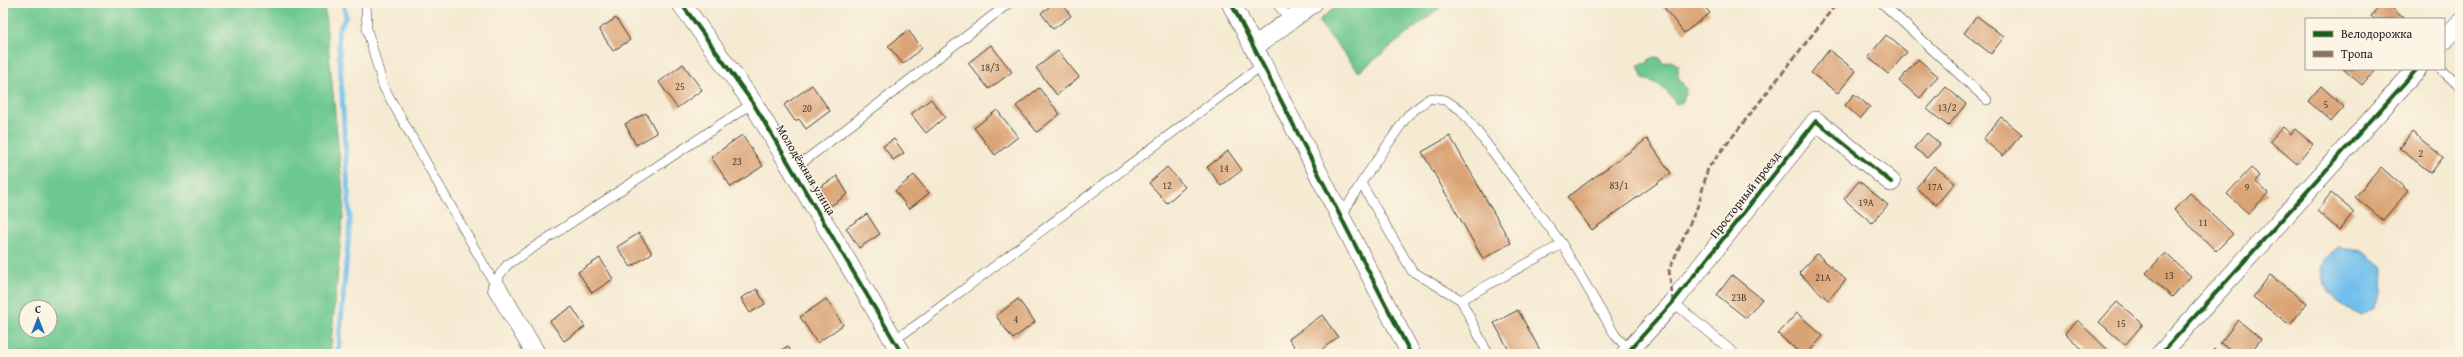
<svg xmlns="http://www.w3.org/2000/svg" width="2463" height="357" viewBox="0 0 2463 357" font-family="'Gentium Book Plus',serif">
<style>
.green{fill:#6dc88f;stroke:#447256;fill-rule:evenodd}
.water{fill:#71bfec;stroke:#466e84}
.lines{fill:none;stroke-linecap:round;stroke-linejoin:round}
.stream{stroke:#71bfec;stroke-width:5}
.building{fill:#daa374}
.lane-casing{stroke:#3d3b37;stroke-width:10}
.street-casing{stroke:#3d3b37;stroke-width:20}
.lane{stroke:#fff;stroke-width:9}
.street{stroke:#fff;stroke-width:19}
.quiet{stroke:#8d6e63;stroke-width:3;stroke-dasharray:6 3;stroke-linecap:butt}
.cycleway-casing{stroke:#fcf5e5;stroke-width:6}
.cycleway{stroke:#1b5e20;stroke-width:4}
.labels{text-anchor:middle;stroke-width:3;stroke-linejoin:round;paint-order:stroke}
.number-label{font-size:10px;fill:#4c3e32}
.street-label{font-size:12px;fill:#1c1c1c;stroke:#fcf5e5}
</style>
<rect width="100%" height="100%" fill="#fcf5e5"/>
<filter id="ink" filterUnits="userSpaceOnUse"><feTurbulence type="fractalNoise" baseFrequency=".025" numOctaves="2"/><feDisplacementMap in="SourceGraphic" scale="8" xChannelSelector="R" yChannelSelector="G"/><feConvolveMatrix kernelMatrix="1 2 1 2 8 2 1 2 1" color-interpolation-filters="sRGB"/></filter>
<filter id="wash" filterUnits="userSpaceOnUse"><feTurbulence type="fractalNoise" baseFrequency=".012" numOctaves="4" result="noise"/><feDisplacementMap in="SourceGraphic" scale="16" xChannelSelector="R" yChannelSelector="G"/><feGaussianBlur stdDeviation="0.9" result="paint"/><feColorMatrix in="noise" values="0 0 0 0 0 0 0 0 0 0 0 0 0 0 0 0 0 1.4 0 .05"/><feComposite in="paint" operator="in"/></filter>
<g filter="url(#wash)">
<rect width="100%" height="100%" fill="#f5ead2"/>
<!-- green -->
<path class="green" d="M3,3H324L344,204L330,354H3ZM26,307H50V331H26Z
M1341,3H1441L1443,5L1359,72L1318,21Z
M1655,57L1660,58L1663,64L1671,61L1678,65V77L1686,89L1683,102L1676,104C1668,91 1659,82 1643,79L1638,65L1648,63L1649,59Z"/>
<!-- water -->
<path class="water" d="M2339,248L2362,251L2383,268L2382,292L2373,310L2361,315C2334,306 2300,266 2339,248Z"/>
<g class="lines">
<!-- stream -->
<path class="stream" d="M338,354L350,221L338,31L346,17L343,3"/>
</g>
<g id="blocks">
<!-- building -->
<path class="building" d="M1054,3H1062L1071,16L1053,29L1041,13Z
M1665,3H1701L1710,13L1684,33L1662,5Z
M2383,3H2387L2404,19H2374L2371,16Z
M1977,16L2004,37L1991,54L1964,33Z
M616,18L630,40L613,51L599,29Z
M908,30L922,48L903,64L888,46Z
M1886,35L1907,52L1888,74L1868,57Z
M991,45L1012,72L989,89L968,63Z
M1829,50L1856,71L1838,93L1811,73Z
M1058,51L1079,77L1057,95L1036,68Z
M1918,59L1938,76L1920,98L1899,81Z
M683,64L702,90L677,108L659,82Z
M2343,69H2374L2375,70L2362,85Z
M812,85L830,111L806,129L799,119L795,121L784,105Z
M2321,86L2344,107L2331,122L2308,101Z
M1946,87L1966,104L1948,126L1927,109Z
M1039,88L1060,114L1037,132L1016,106Z
M1854,94L1870,107L1860,119L1845,105Z
M931,99L945,117L926,133L911,114Z
M997,110L1018,137L995,155L974,128Z
M646,113L657,133L636,145L625,124Z
M2001,117L2022,134L2003,156L1983,139Z
M2283,127L2291,134L2295,129L2313,144L2297,164L2270,141Z
M2412,132L2443,157L2431,173L2399,148Z
M1927,133L1940,144L1927,158L1914,148Z
M742,135L763,166L731,187L711,157Z
M1450,136L1511,243L1483,259L1422,152Z
M894,139L904,153L893,160L883,146Z
M1647,139L1671,173L1592,230L1567,197Z
M1228,151L1242,170L1221,186L1207,167Z
M1934,166L1955,183L1936,205L1916,188Z
M1167,167L1185,187L1167,203L1149,183Z
M2381,167L2408,191L2383,220L2355,197Z
M2251,168L2260,176L2255,181L2268,193L2249,214L2227,194Z
M914,175L929,193L909,209L895,191Z
M837,176L848,194L829,207L817,189Z
M1859,181L1888,205L1872,223L1844,199Z
M2190,193L2233,234L2216,251L2174,210Z
M2331,193L2354,212L2339,230L2317,211Z
M867,214L880,234L859,248L846,228Z
M639,233L652,253L631,267L617,247Z
M2165,253L2191,276L2172,297L2146,273Z
M1817,254L1846,280L1828,300L1799,273Z
M600,258L613,279L592,293L578,272Z
M1732,275L1762,299L1746,318L1717,295Z
M2270,275L2307,303L2290,325L2253,297Z
M757,289L765,304L750,313L741,298Z
M826,299L843,325L817,343L800,317Z
M1018,299L1035,322L1013,339L996,316Z
M2117,302L2143,324L2125,345L2099,322Z
M572,307L585,327L564,341L550,321Z
M1518,310L1542,354H1511L1494,323Z
M1797,313L1823,336L1807,354H1801L1778,334Z
M1322,315L1338,337L1316,354H1300L1289,339Z
M2077,320L2112,354H2087L2065,333Z
M2238,320L2261,339L2249,354H2235L2220,343Z
M788,346L792,354H777L776,353Z
M2214,349L2219,354H2210Z"/>
</g>
</g>
<g filter="url(#ink)">
<use href="#blocks" fill-opacity="0" stroke="#3d3b37" stroke-width="1"/>
<g class="lines">
<defs>
<path id="lane" d="M366,3L367,29L383,86L497,288
M1276,3L1291,20
M1882,3L1987,100
M2441,69L2460,87
M794,169L1009,3
M1361,183L1412,271L1461,300
M1341,217L1361,183L1408,115L1430,98L1445,100L1461,110L1562,244
M497,288L499,276L507,265L753,103
M1673,302L1735,354
M895,339L915,326L1261,66
M1488,354L1461,300L1562,244L1615,335L1629,350"/>
<path id="street" d="M681,3L753,103L902,354
M1231,3L1411,354
M2444,40L2460,23
M1254,47L1313,3
M497,288L536,354
M1626,354L1673,302L1816,121L1891,182
M2161,354L2417,69"/>
</defs>
<!-- lane casing -->
<use href="#lane" class="lane-casing"/>
<!-- street casing -->
<use href="#street" class="street-casing"/>
<!-- lane -->
<use href="#lane" class="lane"/>
<!-- street -->
<use href="#street" class="street"/>
<!-- quiet -->
<path class="quiet" d="M1673,302L1669,270L1699,203L1708,168L1837,3"/>
<defs>
<path id="cycleway" d="M681,3L753,103L902,354
M1231,3L1411,354
M1626,354L1673,302L1816,121L1891,182
M2161,354L2417,69"/>
</defs>
<!-- cycleway casing -->
<use href="#cycleway" class="cycleway-casing"/>
<!-- cycleway -->
<use href="#cycleway" class="cycleway"/>
</g>
</g>
<g class="labels">
<!-- number labels -->
<g class="number-label">
<text x="990" y="71">18/3</text>
<text x="680" y="90">25</text>
<text x="2326" y="108">5</text>
<text x="1947" y="111">13/2</text>
<text x="807" y="112">20</text>
<text x="2421" y="157">2</text>
<text x="737" y="165">23</text>
<text x="1224" y="172">14</text>
<text x="1167" y="189">12</text>
<text x="1619" y="189">83/1</text>
<text x="1935" y="190">17А</text>
<text x="2247" y="191">9</text>
<text x="1866" y="206">19А</text>
<text x="2203" y="226">11</text>
<text x="2169" y="279">13</text>
<text x="1823" y="281">21А</text>
<text x="1739" y="301">23В</text>
<text x="1016" y="323">4</text>
<text x="2121" y="327">15</text>
</g>
<!-- street labels -->
<g class="street-label">
<text transform="translate(806 170) rotate(59)" y="4">Молодёжная улица</text>
<text transform="translate(1745 195) rotate(-52)" y="4">Просторный проезд</text>
</g>
</g>
<!-- margin -->
<rect width="2463" height="357" fill="none" stroke="#fcf5e5" stroke-width="16"/>
<!-- legend -->
<rect x="2305" y="18" width="140" height="52" fill="#fcf5e5" stroke="#a29e95"/>
<rect x="2313" y="31" width="20" height="6" fill="#1b5e20" stroke="#a29e95"/>
<text x="2341" y="38" font-size="12" fill="#1c1c1c">Велодорожка</text>
<rect x="2313" y="51" width="20" height="6" fill="#8d6e63" stroke="#a29e95"/>
<text x="2341" y="58" font-size="12" fill="#1c1c1c">Тропа</text>
<!-- north arrow -->
<g transform="translate(38 319)"><circle r="19" fill="#fcf5e5" stroke="#a29e95"/>
<path d="M0-3L7 15L0 10L-7 15Z" fill="#1f6fb2"/>
<text y="-6" font-size="11" font-weight="bold" text-anchor="middle" fill="#1c1c1c">С</text>
</g>
</svg>
